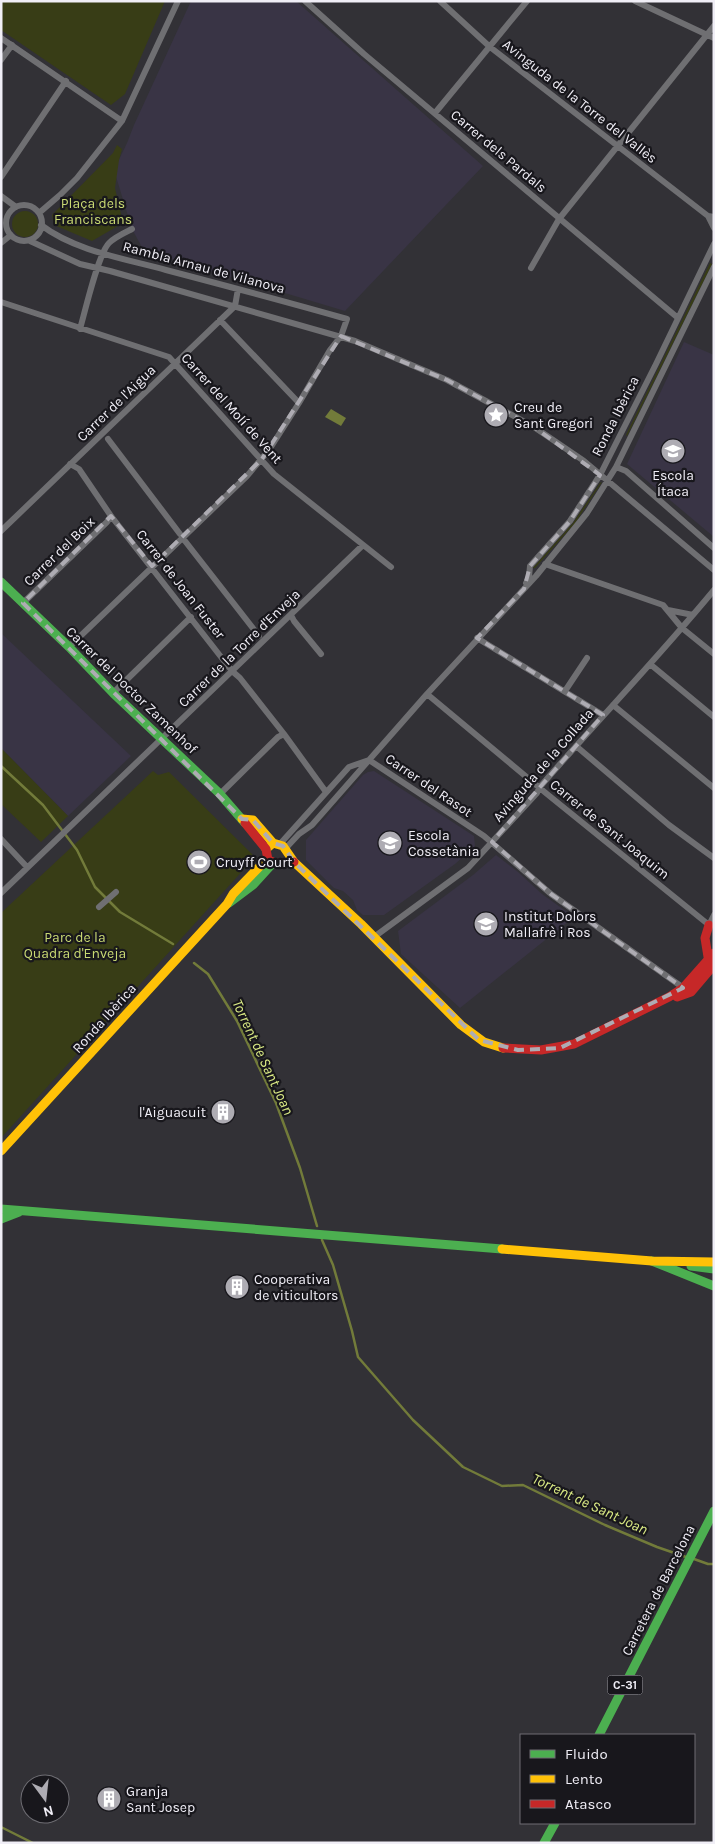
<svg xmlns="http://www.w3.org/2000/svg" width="715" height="1844" viewBox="0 0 715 1844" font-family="Karla,sans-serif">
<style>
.built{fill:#393445}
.green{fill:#383d16}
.water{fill:#727b3a}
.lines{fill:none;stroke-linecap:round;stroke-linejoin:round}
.stream{stroke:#727b3a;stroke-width:2.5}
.street{stroke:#6f6f72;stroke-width:6}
.fast{stroke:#4caf50;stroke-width:9}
.slow{stroke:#ffc107;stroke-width:9}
.jam{stroke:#c62828;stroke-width:9}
.marked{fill:none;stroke:#aeacb3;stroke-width:4;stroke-dasharray:10 6;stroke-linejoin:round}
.labels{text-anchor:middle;stroke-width:4.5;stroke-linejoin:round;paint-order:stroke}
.shield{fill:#18171c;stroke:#afaeb5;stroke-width:1}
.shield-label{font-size:12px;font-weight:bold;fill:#f0eef6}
.street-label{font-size:14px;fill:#f0eef6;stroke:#18171c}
.park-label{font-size:14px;fill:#c9d973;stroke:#18171c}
.poi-label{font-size:14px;fill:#f0eef6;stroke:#18171c;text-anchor:start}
.water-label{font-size:15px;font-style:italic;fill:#dbeb85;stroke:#18171c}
</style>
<rect width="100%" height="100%" fill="#323136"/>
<!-- built -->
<path class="built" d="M191,1H296L483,166L345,311L144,251L132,229L114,170L127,143L134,125Z
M684,342L714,355V537L627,464Z
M1,633L131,756L68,816L1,748Z
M374,771L474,836L475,846L455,864L384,915H363L357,910L353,900L343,891L334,888L306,860V840L363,775L368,772Z
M496,855L518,872L542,894L574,917L460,1008L401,954L398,931L473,875Z"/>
<!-- green -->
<path class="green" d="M1,1H165L125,94L111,105L1,30Z
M117,145L122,149L119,160L115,188L123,223L92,241L54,225L52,215L113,153Z
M12 224a13 13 0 1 1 26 0a13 13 0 1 1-26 0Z
M710,263L712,264L627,436L626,435Z
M602,482L575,523L535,568H533L573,523L600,483Z
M1,748L68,816L41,842L1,804Z
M153,771L158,775L169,772L255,857L1,1138V913Z"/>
<!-- water -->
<path class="water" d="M331,409L346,418L341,426L325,417Z"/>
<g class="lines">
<!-- stream -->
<path class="stream" d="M1,766L43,805L77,850L95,887L120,912L173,944
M194,963L208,974L237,1021L276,1103L300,1168L317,1226
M322,1240L333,1265L352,1331L358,1357L413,1420L463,1467L502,1486L523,1485L605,1525L657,1547L686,1557
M694,1559L708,1564H714
M1,1827L33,1843"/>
<!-- street -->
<path class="street" d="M305,1L364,54L678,318
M440,1L490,47L708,216L714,217
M635,1L714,38
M1,38L122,121
M1,60L12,45
M435,113L527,1
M1,177L66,81
M1,196L16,207
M6 223a18 18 0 1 1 36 0a18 18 0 1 1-36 0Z
M39,213L60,195L77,178L122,121L178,1
M708,216L714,228
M41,225C75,251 126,259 166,270C227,286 287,302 347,319L341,336L330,350L299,403L269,450L247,476L69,647
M30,241L80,264L110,271L355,341L447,380L534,427L584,461L714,570
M1,243L11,235
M531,268L559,219L714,26
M1,302L169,357L274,474L391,567
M220,320L299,403
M80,329C85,312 98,254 109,243C115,237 124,233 132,229
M108,439L180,534
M70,464L79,469L111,516L232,671L240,678L284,734L326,792
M616,467L626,471L714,548
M1,531L235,306L238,289
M185,541L259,636
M545,564L663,605L682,628L714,654
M526,583L529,577L530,566L570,521L600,475L656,364L714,244
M23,603L107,522L111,516
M668,610L693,615
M291,615L294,621L321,654
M477,638L603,715
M650,664L714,717
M565,691L587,658
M113,693L191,617
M427,694L547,794L709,925L714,915
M613,705L714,788
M576,746L669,825L714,858
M369,760L484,836L551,894L685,989
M220,794L278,737L284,734
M1,839L27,867
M280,844L349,767L369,760
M285,849L299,834L312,825L427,694L536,576L587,513L616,467L714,267
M1,893L363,545
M99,907L116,892
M374,937L468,868L537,793L539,788C597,721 658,658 714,590"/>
<!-- fast -->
<path class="fast" d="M1,582L69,647L113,693L219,793L245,823
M229,903L253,885L273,863
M1,1209L502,1249
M1,1219L19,1212
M652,1261L714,1286
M691,1266L714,1269
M599,1735L714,1511
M544,1843L555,1823"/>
<!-- slow -->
<path class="slow" d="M242,819L253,820L273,843
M266,849L273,843L283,846L294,862L361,924L461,1025L484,1042L503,1048
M1,1151L227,904L233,894L267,859
M502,1249L652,1261L714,1262"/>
<!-- jam -->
<path class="jam" d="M245,823L266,849L268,860L275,863L294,862
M709,925L705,938L709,963
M677,997L691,992L714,965
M503,1048L541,1050L574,1044L669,997L683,988L714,953"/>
</g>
<!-- marked area -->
<path class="marked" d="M341,336L447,380L534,427L600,475L570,521L530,566L524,589L477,638L603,715L492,842L551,894L683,988L560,1048L518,1050L479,1040L294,862L283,846L273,843L253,820L242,819L23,603L111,516L152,566L262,459Z"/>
<!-- icons -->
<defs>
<symbol id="sight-disc" viewBox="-11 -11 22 22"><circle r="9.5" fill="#aeacb3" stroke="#18171c"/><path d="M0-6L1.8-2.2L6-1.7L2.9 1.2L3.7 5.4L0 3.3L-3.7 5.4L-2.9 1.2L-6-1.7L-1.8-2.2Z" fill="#fff"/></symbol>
<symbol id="school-disc" viewBox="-11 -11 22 22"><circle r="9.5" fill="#aeacb3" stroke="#18171c"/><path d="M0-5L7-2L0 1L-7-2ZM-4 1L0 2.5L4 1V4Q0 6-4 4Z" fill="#fff"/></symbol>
<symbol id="stadium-disc" viewBox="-11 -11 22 22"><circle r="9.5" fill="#aeacb3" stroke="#18171c"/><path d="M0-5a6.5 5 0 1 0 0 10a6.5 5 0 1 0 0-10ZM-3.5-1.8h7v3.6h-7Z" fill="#fff"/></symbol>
<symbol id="building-disc" viewBox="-11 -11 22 22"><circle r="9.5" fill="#aeacb3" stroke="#18171c"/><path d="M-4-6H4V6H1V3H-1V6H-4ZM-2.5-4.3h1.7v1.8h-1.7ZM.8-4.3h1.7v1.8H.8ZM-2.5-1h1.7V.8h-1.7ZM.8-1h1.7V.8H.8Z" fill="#fff"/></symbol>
</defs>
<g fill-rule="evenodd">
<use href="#sight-disc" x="482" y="401" width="28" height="28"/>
<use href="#school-disc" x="659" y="437" width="28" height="28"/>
<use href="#school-disc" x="376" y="829" width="28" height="28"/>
<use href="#stadium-disc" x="185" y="848" width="28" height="28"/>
<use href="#school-disc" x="472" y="910" width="28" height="28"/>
<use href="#building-disc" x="209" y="1098" width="28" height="28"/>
<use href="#building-disc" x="223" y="1273" width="28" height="28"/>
<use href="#building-disc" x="95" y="1785" width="28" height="28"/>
</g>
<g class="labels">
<!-- shield labels -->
<rect class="shield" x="607.5" y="1675.5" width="35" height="19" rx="4"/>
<g class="shield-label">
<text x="625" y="1689">C-31</text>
</g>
<!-- street labels -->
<g class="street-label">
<text transform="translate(580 101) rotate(38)" y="5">Avinguda de la Torre del Vallès</text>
<text transform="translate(499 151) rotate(40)" y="5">Carrer dels Pardals</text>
<text transform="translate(204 267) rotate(15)" y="5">Rambla Arnau de Vilanova</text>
<text transform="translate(116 403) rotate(-44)" y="5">Carrer de l'Aigua</text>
<text transform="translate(232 408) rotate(48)" y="5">Carrer del Molí de Vent</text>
<text transform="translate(615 416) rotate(-63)" y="5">Ronda Ibèrica</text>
<text transform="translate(59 551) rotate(-44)" y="5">Carrer del Boix</text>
<text transform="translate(181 584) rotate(52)" y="5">Carrer de Joan Fuster</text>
<text transform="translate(239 648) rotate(-44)" y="5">Carrer de la Torre d'Enveja</text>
<text transform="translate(132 690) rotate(44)" y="5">Carrer del Doctor Zamenhof</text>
<text transform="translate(543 765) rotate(-49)" y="5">Avinguda de la Collada</text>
<text transform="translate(429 785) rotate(34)" y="5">Carrer del Rasot</text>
<text transform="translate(610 829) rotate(39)" y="5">Carrer de Sant Joaquim</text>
<text transform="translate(104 1018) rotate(-48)" y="5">Ronda Ibèrica</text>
<text transform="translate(658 1590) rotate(-63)" y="5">Carretera de Barcelona</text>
</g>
<!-- park labels -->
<g class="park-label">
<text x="93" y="208">Plaça dels<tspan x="93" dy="16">Franciscans</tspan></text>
<text x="75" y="942">Parc de la<tspan x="75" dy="16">Quadra d'Enveja</tspan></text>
</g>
<!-- poi labels -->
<g class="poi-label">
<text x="514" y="412">Creu de<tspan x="514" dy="16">Sant Gregori</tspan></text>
<text x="673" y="480" text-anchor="middle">Escola<tspan x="673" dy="16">Ítaca</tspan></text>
<text x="408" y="840">Escola<tspan x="408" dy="16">Cossetània</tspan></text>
<text x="216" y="867">Cruyff Court</text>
<text x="504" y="921">Institut Dolors<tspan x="504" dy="16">Mallafrè i Ros</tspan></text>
<text x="206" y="1117" text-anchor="end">l'Aiguacuit</text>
<text x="254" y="1284">Cooperativa<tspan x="254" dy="16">de viticultors</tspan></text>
<text x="126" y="1796">Granja<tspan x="126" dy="16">Sant Josep</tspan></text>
</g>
<!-- water labels -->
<g class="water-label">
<text transform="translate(263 1057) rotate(65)" y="5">Torrent de Sant Joan</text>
<text transform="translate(590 1504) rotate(25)" y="5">Torrent de Sant Joan</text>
</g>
</g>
<!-- border -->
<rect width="715" height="1844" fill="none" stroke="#f0eef6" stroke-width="5"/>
<!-- legend -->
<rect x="520" y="1734" width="175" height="90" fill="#18171c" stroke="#6e6d73"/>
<rect x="530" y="1750" width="25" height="8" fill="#4caf50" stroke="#6e6d73"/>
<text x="565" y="1759" font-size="15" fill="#f0eef6">Fluido</text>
<rect x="530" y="1775" width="25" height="8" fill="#ffc107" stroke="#6e6d73"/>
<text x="565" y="1784" font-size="15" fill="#f0eef6">Lento</text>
<rect x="530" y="1800" width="25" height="8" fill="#c62828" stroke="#6e6d73"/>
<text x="565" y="1809" font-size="15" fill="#f0eef6">Atasco</text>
<!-- north arrow -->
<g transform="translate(45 1799) rotate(165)"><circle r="24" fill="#18171c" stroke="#6e6d73"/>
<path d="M0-4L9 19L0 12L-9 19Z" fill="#aeacb3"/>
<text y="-8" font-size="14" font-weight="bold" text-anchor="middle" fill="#f0eef6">N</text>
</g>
</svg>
